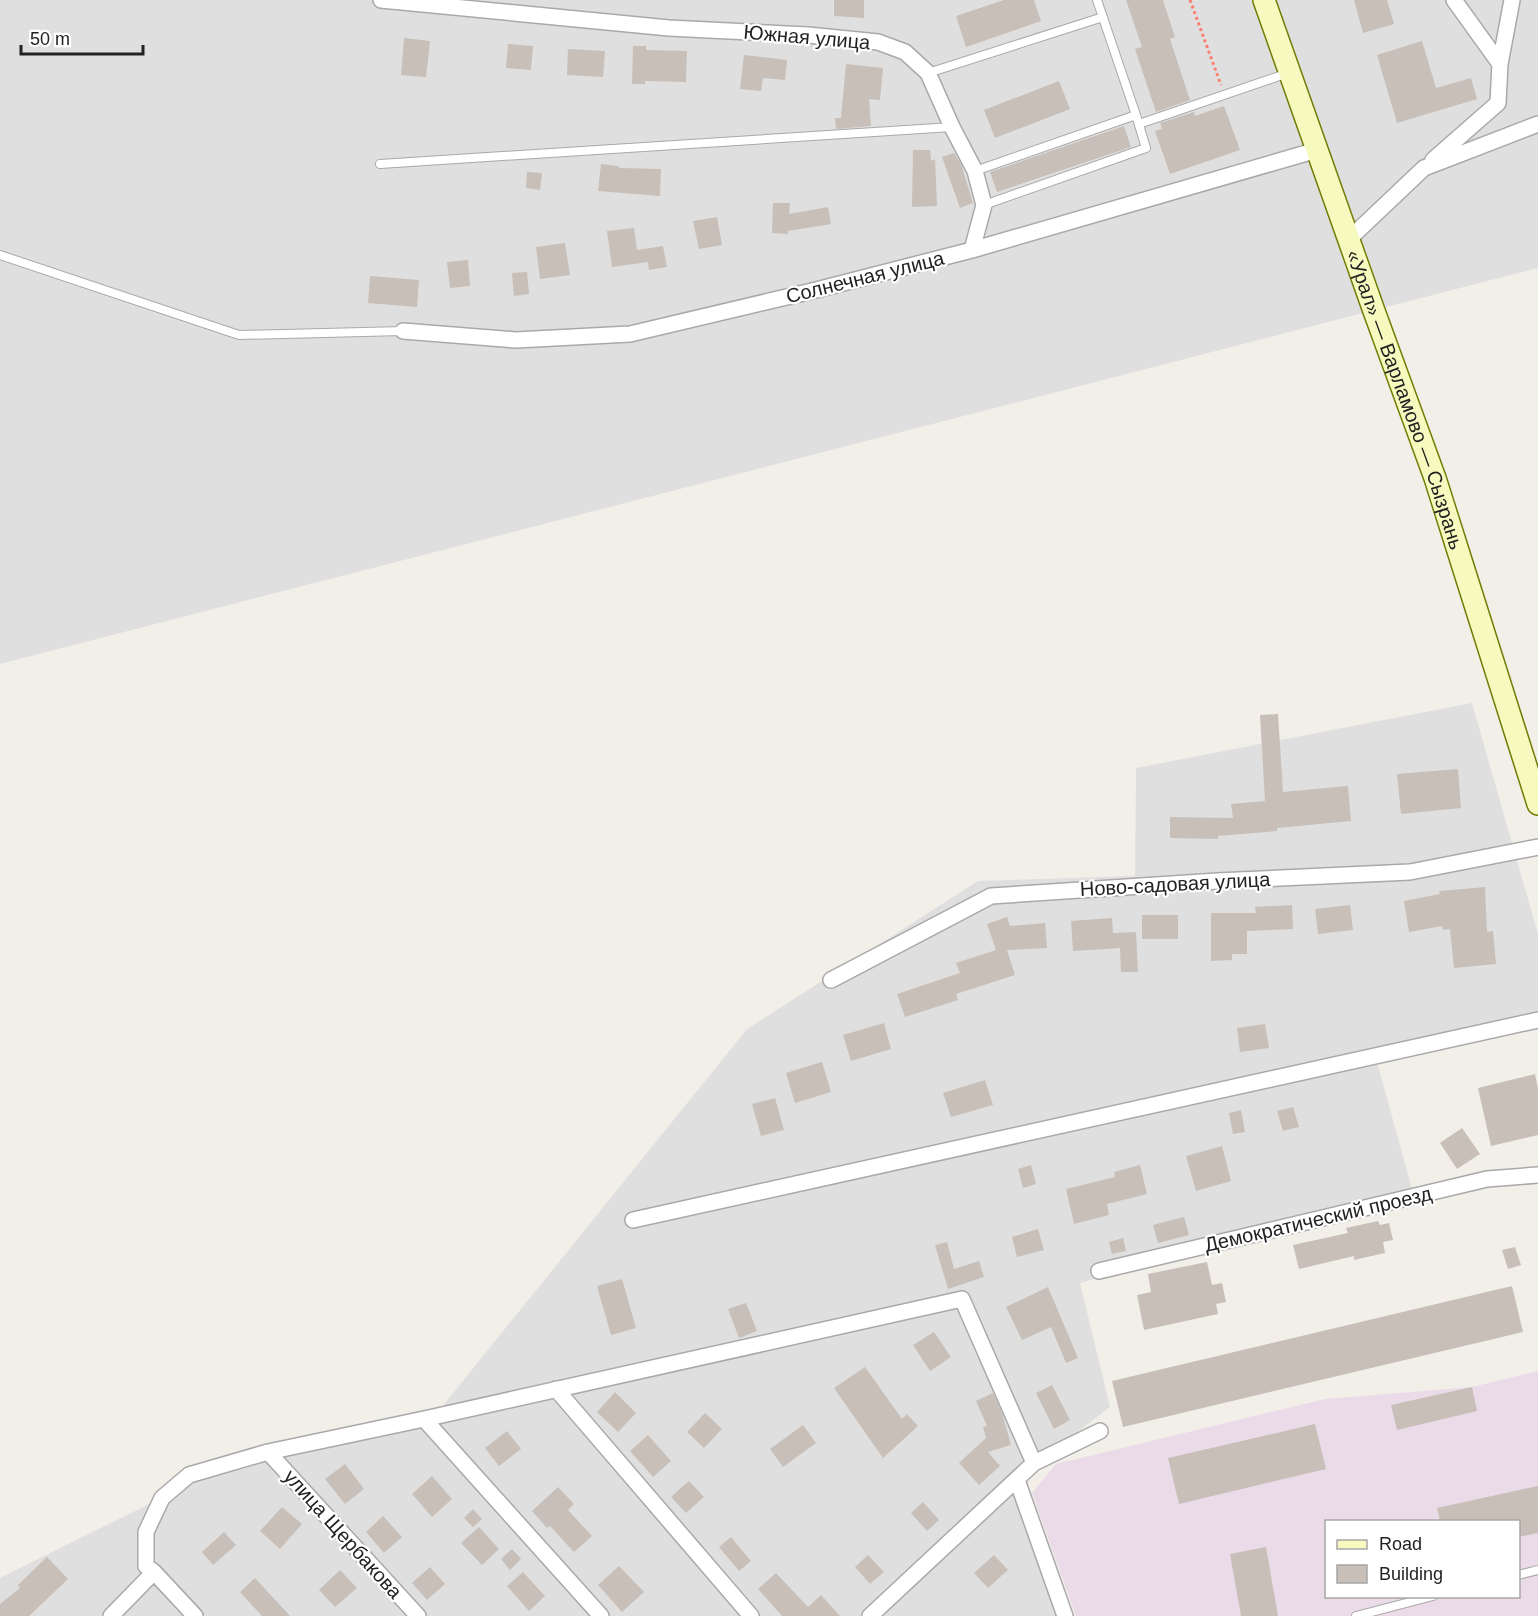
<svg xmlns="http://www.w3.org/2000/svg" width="1538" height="1616" viewBox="0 0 1538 1616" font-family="Arial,sans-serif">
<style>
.residential{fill:#e0dfdf}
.industrial{fill:#ebdbe8;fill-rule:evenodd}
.building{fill:#c7bfb8}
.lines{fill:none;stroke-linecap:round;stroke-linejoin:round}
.service-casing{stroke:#a9a9a9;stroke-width:10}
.minor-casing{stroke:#a9a9a9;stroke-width:18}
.secondary-casing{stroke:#707d05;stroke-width:24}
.path{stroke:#fa8072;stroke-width:3;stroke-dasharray:3 3;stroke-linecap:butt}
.service{stroke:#fff;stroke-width:8}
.minor{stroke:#fff;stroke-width:15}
.secondary{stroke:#f7fabf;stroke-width:21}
.labels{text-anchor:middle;stroke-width:4.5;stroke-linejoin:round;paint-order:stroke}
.street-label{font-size:20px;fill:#222;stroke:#fff}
</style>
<rect width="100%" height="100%" fill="#f2efe9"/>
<!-- residential -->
<path class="residential" d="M0,0H1538V268L0,664Z
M1472,703L1538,934V1017L1375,1055L1412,1189L1080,1283L1110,1407L1019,1477L1071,1616H0V1578L260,1449L433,1418L747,1029L978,881L1135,876L1136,768Z"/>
<!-- industrial -->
<path class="industrial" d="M1538,1371V1616H1076L1032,1493L1056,1464L1325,1399L1472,1387ZM1326,1522H1518V1596H1326Z"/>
<!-- building -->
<path class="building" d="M834,0H864V18L834,16Z
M1004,0H1034L1041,21L966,47L956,16Z
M1126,0H1163L1175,37L1170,39L1190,100L1156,112L1135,49L1142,47Z
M1354,0H1387L1394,24L1363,33Z
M404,38L430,41L426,77L401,75Z
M1422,41L1436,88L1471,78L1477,99L1397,123L1377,55Z
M508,44L533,46L531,70L506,68Z
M633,46H646V50L687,51L686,82L645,81V84H632Z
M568,49L605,51L603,77L567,75Z
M744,55L787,60L785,80L763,78L761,91L740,89Z
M846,64L883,68L880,100L869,99L871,126L836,129L835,118H841Z
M1059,81L1070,109L995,138L984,110Z
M1224,106L1240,150L1170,174L1155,131L1162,129L1160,123L1194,112L1195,116Z
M1124,126L1131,147L997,192L990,172Z
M913,150H930L931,161L935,159L937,206L912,207Z
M954,153L961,164L973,203L960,208L942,157Z
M601,164L619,166V168L661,169L660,196L598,191Z
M527,172L542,173L540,190L526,188Z
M773,203H790L789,214L828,207L831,224L788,231V234L772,233Z
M717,217L722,245L699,249L693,221Z
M634,228L637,250L663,246L667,267L649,270L648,262L612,267L607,231Z
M565,243L570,275L540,279L536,247Z
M468,260L470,286L450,288L447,262Z
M527,272L529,294L514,296L512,273Z
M370,276L419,280L417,307L368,303Z
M1278,714L1283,792L1348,786L1351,821L1277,828V831L1218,836V839L1170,838V817L1233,818L1231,804L1265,801L1260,715Z
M1458,769L1461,808L1401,814L1397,774Z
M1485,887L1487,932L1493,931L1496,964L1454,968L1450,929L1443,930L1442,926L1409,932L1404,901L1440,894L1439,891Z
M1292,905L1293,929L1247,931V954H1232V960L1211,961V913H1256L1255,907Z
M1350,905L1353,930L1318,934L1315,909Z
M1142,915H1178V939H1142Z
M1007,917L1010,926L1045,923L1047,948L1007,950L1015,975L956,994L958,1000L905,1017L897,994L960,973L956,963L996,950L987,924Z
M1112,918L1113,933L1136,932L1138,972H1121L1120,948L1073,951L1071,921Z
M884,1023L891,1049L851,1061L843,1035Z
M1265,1024L1269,1048L1240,1052L1237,1028Z
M822,1062L831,1092L795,1103L786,1073Z
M1535,1074L1538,1088V1135L1491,1146L1478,1088Z
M985,1080L993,1105L951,1117L943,1093Z
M775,1098L784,1130L761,1136L752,1104Z
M1293,1107L1299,1127L1283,1131L1277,1111Z
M1241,1110L1245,1132L1233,1134L1229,1113Z
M1462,1128L1480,1154L1457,1169L1440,1143Z
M1222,1146L1231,1181L1196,1191L1186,1156Z
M1031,1165L1036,1184L1023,1188L1018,1169Z
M1140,1165L1147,1194L1107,1204L1109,1215L1074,1224L1066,1189L1115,1177L1114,1172Z
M1184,1217L1189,1235L1158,1243L1153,1225Z
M1378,1221L1380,1225L1389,1223L1393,1240L1383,1242L1385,1253L1354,1260V1256L1299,1269L1293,1245L1348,1233L1346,1228Z
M1038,1229L1044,1250L1017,1257L1012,1237Z
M1123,1238L1126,1251L1112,1254L1109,1242Z
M947,1242L954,1269L979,1261L984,1277L948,1289L935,1245Z
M1515,1247L1521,1265L1508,1269L1502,1250Z
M1207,1262L1212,1285L1222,1283L1226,1302L1216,1304L1218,1314L1144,1330L1137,1295L1151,1292L1148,1274Z
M622,1279L636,1328L611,1335L597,1286Z
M1512,1286L1523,1332L1123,1427L1112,1381Z
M1048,1287L1078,1358L1066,1363L1051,1327L1022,1340L1006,1307Z
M746,1303L757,1331L739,1338L728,1309Z
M934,1332L951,1357L930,1371L913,1345Z
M865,1367L902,1419L907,1414L918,1426L883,1458L834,1388Z
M1052,1385L1070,1420L1054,1429L1036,1393Z
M1472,1387L1477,1411L1397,1430L1391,1405Z
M615,1392L636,1413L618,1432L597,1412Z
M993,1393L1002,1413L1011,1445L988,1452L1000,1466L979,1485L959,1463L986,1438L983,1427L987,1426L976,1401Z
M705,1413L722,1429L704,1448L687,1432Z
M1315,1424L1326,1469L1179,1504L1168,1458Z
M803,1425L816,1443L783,1467L770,1449Z
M507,1431L521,1449L499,1466L485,1448Z
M648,1435L671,1461L653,1477L630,1451Z
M345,1464L364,1489L345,1504L325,1479Z
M432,1476L452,1499L432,1517L412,1494Z
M689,1481L704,1497L686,1513L671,1497Z
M1538,1486V1533L1518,1537V1521H1440L1437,1508Z
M558,1487L574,1504L568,1510L592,1536L574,1552L550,1526L547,1528L532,1511Z
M923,1502L939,1520L927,1531L911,1513Z
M282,1507L302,1524L280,1549L260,1531Z
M473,1509L482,1519L473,1527L464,1518Z
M383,1516L402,1537L384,1553L366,1532Z
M479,1527L499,1549L482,1565L461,1543Z
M224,1532L236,1545L213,1565L202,1552Z
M731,1537L751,1561L739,1571L719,1547Z
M1266,1547L1278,1616H1241L1230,1554Z
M512,1549L521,1559L510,1570L501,1559Z
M868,1555L884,1572L870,1584L855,1567Z
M994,1555L1008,1570L988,1588L974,1573Z
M47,1557L68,1579L29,1616H0V1604L20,1588L18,1585Z
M619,1566L644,1592L622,1612L598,1585Z
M430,1567L445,1584L427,1600L412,1583Z
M340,1570L357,1588L335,1607L319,1590Z
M523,1572L545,1596L529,1611L507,1586Z
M776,1573L808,1607L821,1595L840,1616H782L758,1589Z
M255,1578L290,1616H262L240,1592Z"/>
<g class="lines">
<defs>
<path id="service" d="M928,73L1103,17
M1139,124L1288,73
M380,164L952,127
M975,171L1136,115L1097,0
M984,205L1146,148L1136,115
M0,255L239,335L403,331
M1518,1575L1538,1570
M1356,1616L1433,1596"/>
<path id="minor" d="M381,0L669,28L808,35L878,42L905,52L928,73L952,127L975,171L984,205L972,250
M1500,64L1512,0
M1433,160L1498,103L1500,64L1454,0
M1348,240L1424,168L1538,124
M403,331L516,340L630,334L812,291L972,250L1317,150
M831,980L991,896L1217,881L1410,872L1538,847
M633,1220L1538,1020
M1099,1271L1487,1179L1538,1175
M556,1389L751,1616
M424,1419L601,1616
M268,1452L418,1616
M1017,1480L1065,1616
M111,1616L154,1572
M195,1616L154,1572L146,1566V1532L162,1498L189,1475L268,1452L424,1419L962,1299L1034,1463
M870,1616L1034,1463L1100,1431"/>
<g id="secondary">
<path id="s1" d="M1264,0L1374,311L1435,478L1538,804"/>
</g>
</defs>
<!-- service casing -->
<use href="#service" class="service-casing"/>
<!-- minor casing -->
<use href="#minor" class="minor-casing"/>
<!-- secondary casing -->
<use href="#secondary" class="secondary-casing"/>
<!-- path -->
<path class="path" d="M1190,0L1221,85"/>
<!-- service -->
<use href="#service" class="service"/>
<!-- minor -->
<use href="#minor" class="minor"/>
<!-- secondary -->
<use href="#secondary" class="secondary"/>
</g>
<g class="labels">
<!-- street labels -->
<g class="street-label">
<text transform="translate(807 37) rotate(5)" y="7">Южная улица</text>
<text transform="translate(865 277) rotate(-14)" y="7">Солнечная улица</text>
<text dy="7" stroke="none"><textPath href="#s1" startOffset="424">«Урал» — Варламово — Сызрань</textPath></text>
<text transform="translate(1175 884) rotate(-3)" y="7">Ново-садовая улица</text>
<text transform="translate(1318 1219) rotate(-13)" y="7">Демократический проезд</text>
<text transform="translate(343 1534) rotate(48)" y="7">улица Щербакова</text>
</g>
</g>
<!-- legend -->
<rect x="1325" y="1520" width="195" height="78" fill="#ffffff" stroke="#a7a7a7" stroke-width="1.5"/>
<rect x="1337" y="1540" width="30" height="9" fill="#f7fabf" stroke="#a7a7a7" stroke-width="1.5"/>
<text x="1379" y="1550" font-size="18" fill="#222222">Road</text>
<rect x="1337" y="1565" width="30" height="18" fill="#c7bfb8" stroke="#a7a7a7" stroke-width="1.5"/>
<text x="1379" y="1580" font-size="18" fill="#222222">Building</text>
<!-- scale -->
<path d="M21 45v9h122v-9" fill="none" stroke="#222222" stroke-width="3"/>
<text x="30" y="45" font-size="18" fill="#222222" stroke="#ffffff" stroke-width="4.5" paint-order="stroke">50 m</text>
</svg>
